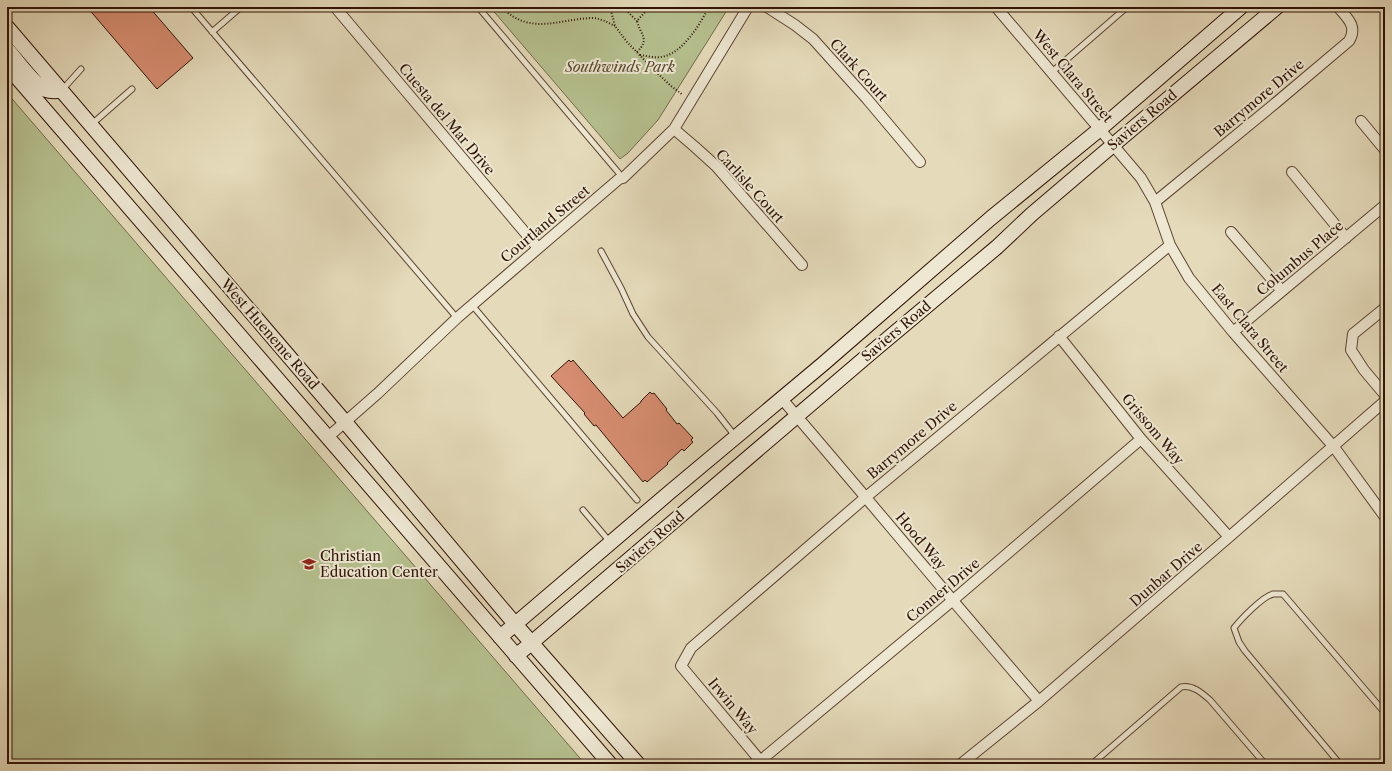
<svg xmlns="http://www.w3.org/2000/svg" width="1392" height="771" viewBox="0 0 1392 771" font-family="'Libre Caslon Text',serif">
<style>
.green{fill:#b6c08f;stroke:#736a4a}
.building{fill:#d78d71;stroke:#301305}
.lines{fill:none;stroke-linecap:round;stroke-linejoin:round}
.lane-casing{stroke:#5d4532;stroke-width:7}
.street-casing{stroke:#5d4532;stroke-width:12}
.secondary-casing{stroke:#301305;stroke-width:16}
.path{stroke:#301305;stroke-width:2;stroke-dasharray:1 2;stroke-linecap:butt}
.lane{stroke:#eee8d3;stroke-width:5}
.street{stroke:#eee8d3;stroke-width:10}
.secondary{stroke:#eee8d3;stroke-width:14}
.labels{text-anchor:middle;stroke-width:4;stroke-linejoin:round;paint-order:stroke}
.park-label{font-size:14px;font-style:italic;fill:#58472e;stroke:#eee8d3}
.street-label{font-size:14px;fill:#301305;stroke:#eee8d3}
.poi-label{font-size:14px;fill:#301305;stroke:#eee8d3;text-anchor:start}
</style>
<rect width="100%" height="100%" fill="#e5dbbb"/>
<filter id="stains"><feTurbulence type="fractalNoise" baseFrequency=".005" numOctaves="4"/><feColorMatrix values="0 0 0 0 .2 0 0 0 0 .09 0 0 0 0 .02 0 0 0 .5 -.17"/></filter>
<radialGradient id="worn" r=".72"><stop offset=".6" stop-color="#630" stop-opacity="0"/><stop offset="1" stop-color="#630" stop-opacity=".3"/></radialGradient>
<!-- green -->
<path class="green" d="M490,7H729L658,120L628,153L620,159Z
M7,93L585,764H7Z"/>
<!-- building -->
<path class="building" d="M87,7H149L193,58L157,89Z
M569,360L571,362L573,360L623,418L641,402V401L650,392L652,394L654,393L667,409L666,410L677,424L679,423L693,438L691,440L693,442L684,451L682,449L667,463L668,464L647,482L645,480L643,482L596,425L594,426L584,414L585,413L551,376Z"/>
<g class="lines">
<defs>
<path id="lane" d="M191,7L457,318
M478,7L623,178
M212,32L241,7
M1052,72L1127,7
M63,89L81,69
M92,124L132,89
M601,251L621,288L633,314L648,337L717,413L735,436
M472,305L637,500
M583,510L610,542
M1092,764L1181,687C1192,684 1202,693 1210,700L1265,764
M1340,764L1245,651L1239,642L1234,628C1241,619 1262,597 1273,594C1276,594 1280,594 1283,594L1385,713"/>
<path id="street" d="M335,7L538,248
M767,7L795,25L813,39L867,99L920,162
M996,7L1141,178L1155,202L1170,245L1189,278L1233,332L1334,447L1385,517
M1361,121L1385,150
M674,129L695,147L716,166L802,265
M1292,172L1346,238
M1155,202L1278,101L1349,41C1358,26 1347,18 1338,7
M1231,232L1282,291
M1385,308L1353,334L1351,350L1364,370L1385,395
M1233,332L1385,205
M1059,336L1141,439L1229,537
M782,399C868,499 952,601 1039,701
M328,437L377,394L457,318L619,179L623,178L674,129L748,7
M760,761L952,601L1141,439
M763,764L681,666L691,648L866,497L1170,245
M961,764L1039,701L1229,537L1385,401"/>
<path id="secondary" d="M7,27L345,422L515,624L638,764
M7,49C16,59 34,85 46,90C51,92 56,91 61,91
M7,66L610,764
M500,637L670,492L823,364L991,218L1100,129L1241,7
M516,656L873,351L997,247L1032,214L1113,145L1277,7"/>
</defs>
<!-- lane casing -->
<use href="#lane" class="lane-casing"/>
<!-- street casing -->
<use href="#street" class="street-casing"/>
<!-- secondary casing -->
<use href="#secondary" class="secondary-casing"/>
<!-- path -->
<path class="path" d="M501,7C532,37 559,18 595,18L605,21L615,26
M610,7L615,26L627,42L655,71L671,86L683,95
M625,7L626,10L637,21
M637,52C650,39 641,36 637,21L645,12L655,7
M640,55C648,56 657,59 665,56C684,51 700,24 709,7"/>
<!-- lane -->
<use href="#lane" class="lane"/>
<!-- street -->
<use href="#street" class="street"/>
<!-- secondary -->
<use href="#secondary" class="secondary"/>
</g>
<!-- icons -->
<defs>
<symbol id="school-bare" viewBox="-9 -9 18 18"><path d="M0-5L7-2L0 1L-7-2ZM-4 1L0 2.5L4 1V4Q0 6-4 4Z" fill="#8f2418" stroke="#eee8d3" stroke-width="2.5" paint-order="stroke"/></symbol>
</defs>
<g fill-rule="evenodd">
<use href="#school-bare" x="299" y="554" width="20" height="20"/>
</g>
<g class="labels">
<!-- park labels -->
<g class="park-label">
<text x="620" y="72">Southwinds Park</text>
</g>
<!-- street labels -->
<g class="street-label">
<text transform="translate(859 70) rotate(48)" y="5">Clark Court</text>
<text transform="translate(1073 76) rotate(50)" y="5">West Clara Street</text>
<text transform="translate(1259 98) rotate(-40)" y="5">Barrymore Drive</text>
<text transform="translate(447 119) rotate(50)" y="5">Cuesta del Mar Drive</text>
<text transform="translate(1142 120) rotate(-40)" y="5">Saviers Road</text>
<text transform="translate(750 186) rotate(48)" y="5">Carlisle Court</text>
<text transform="translate(545 224) rotate(-40)" y="5">Courtland Street</text>
<text transform="translate(1300 258) rotate(-40)" y="5">Columbus Place</text>
<text transform="translate(1250 328) rotate(50)" y="5">East Clara Street</text>
<text transform="translate(896 331) rotate(-40)" y="5">Saviers Road</text>
<text transform="translate(270 334) rotate(49)" y="5">West Hueneme Road</text>
<text transform="translate(1153 429) rotate(50)" y="5">Grissom Way</text>
<text transform="translate(912 440) rotate(-40)" y="5">Barrymore Drive</text>
<text transform="translate(921 541) rotate(50)" y="5">Hood Way</text>
<text transform="translate(650 542) rotate(-41)" y="5">Saviers Road</text>
<text transform="translate(1166 574) rotate(-41)" y="5">Dunbar Drive</text>
<text transform="translate(943 590) rotate(-40)" y="5">Conner Drive</text>
<text transform="translate(733 706) rotate(50)" y="5">Irwin Way</text>
</g>
<!-- poi labels -->
<g class="poi-label">
<text x="320" y="561">Christian<tspan x="320" dy="16">Education Center</tspan></text>
</g>
</g>
<!-- margin -->
<rect width="1392" height="771" fill="none" stroke="#e5dbbb" stroke-width="24"/>
<rect x="8" y="8" width="1376" height="755" fill="none" stroke="#301305" stroke-width="2"/>
<rect x="12" y="12" width="1368" height="747" fill="none" stroke="#301305"/>
<rect width="100%" height="100%" filter="url(#stains)"/>
<rect width="100%" height="100%" fill="url(#worn)"/>
</svg>
